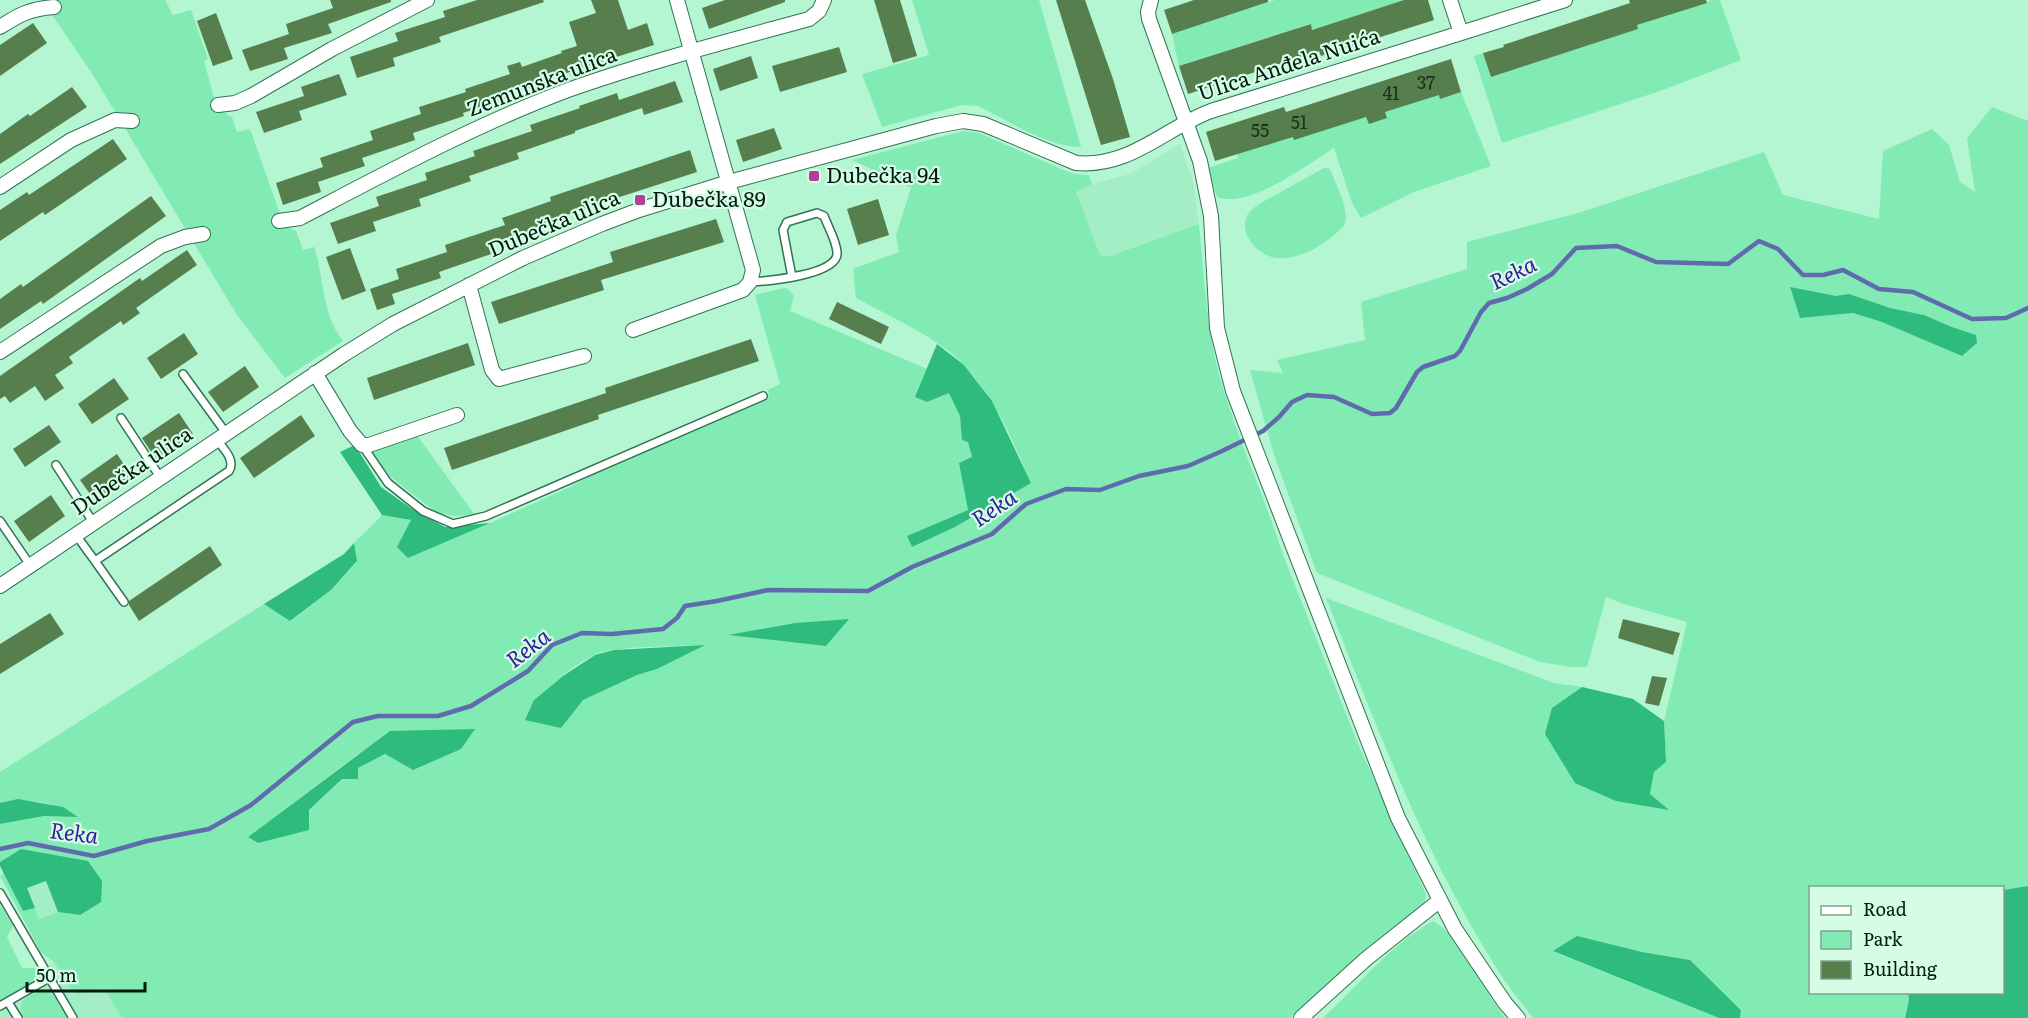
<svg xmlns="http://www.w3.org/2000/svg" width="2028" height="1018" viewBox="0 0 2028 1018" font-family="Literata,serif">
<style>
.built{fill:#a3eec4}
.green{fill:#82ebb4;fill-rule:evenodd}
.forest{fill:#2fba7e}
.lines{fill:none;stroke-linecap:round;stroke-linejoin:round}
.stream{stroke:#606bae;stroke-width:4.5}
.building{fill:#577e4d}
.lane-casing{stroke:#327353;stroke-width:10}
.street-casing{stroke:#327353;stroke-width:16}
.lane{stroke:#fff;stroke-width:7}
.street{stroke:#fff;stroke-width:14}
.poi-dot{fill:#b53f96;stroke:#d5fde6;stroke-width:2}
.labels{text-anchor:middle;stroke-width:4.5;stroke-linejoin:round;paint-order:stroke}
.number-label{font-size:18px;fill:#16341e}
.street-label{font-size:21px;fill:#011b0e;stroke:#d5fde6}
.poi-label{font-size:21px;fill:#011b0e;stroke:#d5fde6;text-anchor:start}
.water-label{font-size:22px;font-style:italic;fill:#322094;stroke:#d5fde6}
</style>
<rect width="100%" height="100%" fill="#b3f6d1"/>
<!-- built -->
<path class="built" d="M1180,144L1193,181L1199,224L1110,256L1100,255L1075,192L1092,184L1130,174Z
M46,881L58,912L39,919L27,888Z
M111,927L167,1018H0V995Z"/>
<!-- green -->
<path class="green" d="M42,0H165L173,15L191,10L208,59L204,61L218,112L222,111L232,117L237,132L250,129L285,228H290L296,231L303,250L314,247C325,279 321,313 343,341L285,378L237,315L93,75Z
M912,0H1039L1081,147C1047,147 1009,121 978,106L962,105L882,127L862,74L929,55Z
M1275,0H1404L1312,30L1310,24L1179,66L1172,34Z
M1712,0H1720L1741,60L1660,91L1502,143L1474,56L1483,53L1491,77L1638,29L1637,25Z
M1461,92L1491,166L1414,192L1361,218L1352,203L1334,148C1307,165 1249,209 1217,197L1208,168L1238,158L1237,154L1293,136L1366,117L1387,118L1385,112L1439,94L1441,98Z
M1992,107L2028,121V886L2003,890L2002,888H1810V992L1908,993L1909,1000L1905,1018H1740L1741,1009L1690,960L1642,952H1554L1719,1018H1533C1521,1002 1508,987 1498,970C1424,855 1376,725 1326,598L1554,683L1582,687L1552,708L1668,810L1650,794L1654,772L1666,762L1664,721L1687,622L1624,604L1606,597L1587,667H1571L1540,662L1317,573L1274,455L1250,370L1283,373L1277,360L1365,340L1361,302L1467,269V242L1578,213L1764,152L1783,195L1879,219L1883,151L1932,129L1949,145L1960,182L1975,192L1967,138ZM1790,288L1924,315L1952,327L1976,335L1882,322L1853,313L1800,318Z
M963,131L979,133L1066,171L1075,174L1089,175L1092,184L1076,192L1100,255L1110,256L1199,224C1204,274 1206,325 1219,374C1236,436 1264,494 1283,555L1358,744L1426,894L1425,903L1417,913L1385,934L1357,962L1290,1018H122L105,989L79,994L72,991L55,963L41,952L0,876L4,873L23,911L35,908L39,919L58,912L80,915L21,849L0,862V824L44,816L77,817C55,801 26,798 0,803V772L264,604L291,621L331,590L357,562L354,543L382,515L411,520L408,558L490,523L570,487L599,471L769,396L768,390L780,384L755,295L784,288L788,289L794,296L790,311L927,369L916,397L927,402L949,392L960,416L962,440L968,442L972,458L959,463L968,510L907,536L912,547L955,527L1030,483C1016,444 993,397 965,366C941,339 889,316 856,298L853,270L855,268L899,252L896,235L911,188L852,160ZM848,619L826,646L731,635L795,623ZM704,645L657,669L637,675L583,700H534C553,684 572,666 594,655C614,645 677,647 704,645ZM474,729L413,770L385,754L358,768L342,779L309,811L249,836L358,754L436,731Z
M1324,168H1328L1331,171C1336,186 1351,211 1344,226C1327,243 1302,260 1277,258C1260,257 1240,236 1246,218C1248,212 1254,208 1259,204Z
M416,434L475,515L454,516L437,513L392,478L368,450Z
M0,905L13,926L7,937L22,968H35L40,979L0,1002Z
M1433,921C1458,932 1487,995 1505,1018H1323C1359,985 1390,945 1433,921Z
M42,990H47L53,995L67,1018H24C15,999 27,997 42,990Z"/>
<!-- forest -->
<path class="forest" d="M1790,287L1836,296L1849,294L1890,308L1924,315L1952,327L1976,335L1977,343L1962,356L1882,322L1853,313L1800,318Z
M937,344L964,365L992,401L1031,483L955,527L912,547L907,536L968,510L959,463L972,457L968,442L962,440L960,416L949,393L927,402L915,397Z
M355,445L381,487L412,509L445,527L490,523L408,558L397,547L411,520L382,515L340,452Z
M354,543L357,561L331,590L290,621L264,604L344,554Z
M849,619L826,646L728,635L795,623Z
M705,645L657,669L637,675L583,700L561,728L525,720L534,700L563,676L595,655L614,650Z
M1582,687L1633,699L1664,721L1666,762L1654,772L1650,794L1669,810L1616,801L1575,783L1545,734L1552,708Z
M475,729L461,749L413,770L385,754L358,768V779H342L309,810V830L258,843L248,837L390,731Z
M18,799L63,807L78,817L44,816L0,824V803Z
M21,849L88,861L102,881L101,902L80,915L58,912L46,881L27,888L35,908L23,911L0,866V862Z
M2028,886V1018H1905L1909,1000L1908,993L2002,992L2003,890Z
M1577,936L1642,952L1690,960L1741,1010L1740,1018H1719L1553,951Z"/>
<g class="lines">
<!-- stream -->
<path class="stream" d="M0,849L28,843L94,856L147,841L209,829L251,805L353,722L378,716H438L471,706L528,671L552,645L582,633L612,634L663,629L677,618L685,606L717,601L768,590L868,591L912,567L992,534L1026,504L1066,489L1100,490L1139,476L1188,466L1220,452L1263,431L1279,417L1292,402L1307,395L1334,397L1372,414L1390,413L1396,408L1417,372L1423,367L1455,356L1460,351L1481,312L1489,303L1507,298L1527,289L1552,274L1576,248L1617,246L1656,262L1728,264L1759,241L1778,249L1803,275H1823L1843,270L1879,289L1913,292L1972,319L2006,318L2028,308"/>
</g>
<!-- building -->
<path class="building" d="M330,0H391V2L328,24L332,33L284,48L288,59L250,71L242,50L289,34L286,24L333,8Z
M477,0H543L544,2L439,37L441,42L393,58L395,66L357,78L350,57L398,41L395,33L445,17L443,11Z
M591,0H618L628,30L647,23L654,45L551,78L552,80L510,94L511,97L463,113L464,116L413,133L415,140L362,158L365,166L318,182L321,192L283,205L276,183L323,167L320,158L373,140L370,131L421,114L419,107L466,92L465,89L510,74L507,66L520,62L522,67L562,53L561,51L577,46L569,22L596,13Z
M725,0H785V2L709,29L702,8Z
M874,0H900L917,56L893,63Z
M1056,0H1085L1113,79L1130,137L1101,145Z
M1194,0H1268V2L1172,34L1164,10Z
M1404,0H1428L1434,20L1321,56L1319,51L1188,94L1179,66L1311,24L1312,30Z
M1629,0H1706L1707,3L1637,25L1638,29L1491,77L1483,53L1504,47L1503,45L1630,3Z
M216,13L233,59L213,66L197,21Z
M33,23L47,43L0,76V45Z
M839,47L847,72L780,92L772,66Z
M751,56L758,78L720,91L713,69Z
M1451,59L1461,92L1440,99L1439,95L1385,112L1387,118L1369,124L1366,117L1294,140L1293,137L1215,161L1206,132L1284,107L1286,112Z
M339,74L347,95L299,111L302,120L264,133L256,112L304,96L301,87Z
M675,81L683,102L644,115L642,108L575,131V133L517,153L519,159L469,176L471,181L419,199L421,206L373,222L376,231L338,244L330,223L379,206L376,197L427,180L425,173L475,156L473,151L532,131L530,125L580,108L579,106L617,93L619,100Z
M72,87L87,107L0,164V134L28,114L30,116Z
M774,128L782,149L743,162L736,140Z
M113,139L127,159L45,215L43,212L0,241V210L27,192L29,195Z
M690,150L697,172L595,205L546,222L548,226L488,246L491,254L439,272L441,278L392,294L395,304L377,310L370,289L399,279L396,269L447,252L445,245L505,225L502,218L551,201L550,197Z
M151,196L166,216L43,304L41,301L0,329V299L21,284L23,287Z
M878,199L889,235L858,245L847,209Z
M716,219L724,242L601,280L604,290L499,324L491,302L613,262L610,252Z
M350,248L366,291L342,300L326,257Z
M187,250L197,265L136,308L140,313L123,325L121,321L69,357L73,363L55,375L64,388L45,401L35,386L10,403L5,396L0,399V376L140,278L142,281Z
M837,302L889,327L881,344L829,319Z
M184,333L198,354L161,379L147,358Z
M751,339L759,361L598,415L599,419L452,470L444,448L606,393L605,388Z
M468,343L475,365L374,400L367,378Z
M245,366L259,387L223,412L208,392Z
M114,378L129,399L92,424L78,404Z
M179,413L193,434L156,459L142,438Z
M301,415L315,436L254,478L240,458Z
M49,425L61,442L25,467L13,449Z
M117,454L131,475L95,501L80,480Z
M51,495L65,516L29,542L14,521Z
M210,546L222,565L139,621L129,605V601Z
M50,613L64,634L0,674V644Z
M1623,619L1680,633L1673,655L1618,638Z
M1652,676L1667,678L1659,706L1645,703Z"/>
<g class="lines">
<defs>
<path id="lane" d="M750,282C767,281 840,275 837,252C836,240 828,227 824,216L817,213L787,222L783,230L792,277
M183,374L226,433
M121,418L160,477
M362,445L388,483L423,511L453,524L486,516L763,396
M56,465L93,522
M0,521L30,565
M76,535L95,561L229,471C236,460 223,448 216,439
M95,561L124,602
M0,893L73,1018
M8,1002L18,1018
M0,1006L49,978"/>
<path id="street" d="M1151,0L1148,12L1149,19L1200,161L1211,216L1217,328L1233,391L1398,818L1455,929L1505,1003L1518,1018
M0,27C20,14 30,9 54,7
M1461,33L1565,0
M218,105L235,103L251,96L332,49L427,0
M0,187L71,140L115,120L132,121
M279,221L300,218C388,172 475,125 568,90C647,62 729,41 809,19L819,11L824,0
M469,285L492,370L499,379L584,356
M633,330L743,290L750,282L753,270L677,0
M0,352L161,246L185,237L203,234
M315,373L350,431L362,445H369L457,415
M0,586L343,355L393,324L523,258L602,224L639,210L729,182L936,126L963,121L983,124L1076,163C1130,168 1165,128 1211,111L1461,33L1450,0
M1301,1018L1366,959L1439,901"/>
</defs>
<!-- lane casing -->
<use href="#lane" class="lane-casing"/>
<!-- street casing -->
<use href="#street" class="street-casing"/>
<!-- lane -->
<use href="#lane" class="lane"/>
<!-- street -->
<use href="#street" class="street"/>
</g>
<!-- markers -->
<g class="poi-dot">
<rect x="808" y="170" width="12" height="12" rx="3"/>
<rect x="634" y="194" width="12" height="12" rx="3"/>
</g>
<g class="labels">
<!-- number labels -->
<g class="number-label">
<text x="1426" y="89">37</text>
<text x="1391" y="100">41</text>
<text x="1299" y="129">51</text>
<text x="1260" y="137">55</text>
</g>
<!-- street labels -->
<g class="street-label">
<text transform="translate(1289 65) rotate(-18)" y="7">Ulica Anđela Nuića</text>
<text transform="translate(542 82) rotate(-21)" y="7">Zemunska ulica</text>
<text transform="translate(554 224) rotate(-23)" y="7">Dubečka ulica</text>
<text transform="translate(132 471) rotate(-34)" y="7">Dubečka ulica</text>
</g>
<!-- poi labels -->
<g class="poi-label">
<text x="826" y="183">Dubečka 94</text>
<text x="652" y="207">Dubečka 89</text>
</g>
<!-- water labels -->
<g class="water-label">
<text transform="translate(1513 273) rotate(-26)" y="8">Reka</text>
<text transform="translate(994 508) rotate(-34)" y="8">Reka</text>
<text transform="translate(528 648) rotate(-38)" y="8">Reka</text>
<text transform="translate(74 833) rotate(7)" y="8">Reka</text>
</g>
</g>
<!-- legend -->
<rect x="1809" y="886" width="195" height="108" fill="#d5fde6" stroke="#80a390" stroke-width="1.5"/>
<rect x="1821" y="906" width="30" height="9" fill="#ffffff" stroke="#80a390" stroke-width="1.5"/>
<text x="1863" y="916" font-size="18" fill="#011b0e">Road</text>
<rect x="1821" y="931" width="30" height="18" fill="#82ebb4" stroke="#80a390" stroke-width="1.5"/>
<text x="1863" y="946" font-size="18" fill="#011b0e">Park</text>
<rect x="1821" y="961" width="30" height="18" fill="#577e4d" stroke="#80a390" stroke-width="1.5"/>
<text x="1863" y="976" font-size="18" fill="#011b0e">Building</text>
<!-- scale -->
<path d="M27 982v9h118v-9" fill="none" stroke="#011b0e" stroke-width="3"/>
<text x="36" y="982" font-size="18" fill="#011b0e" stroke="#d5fde6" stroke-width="4.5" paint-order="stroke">50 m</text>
</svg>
